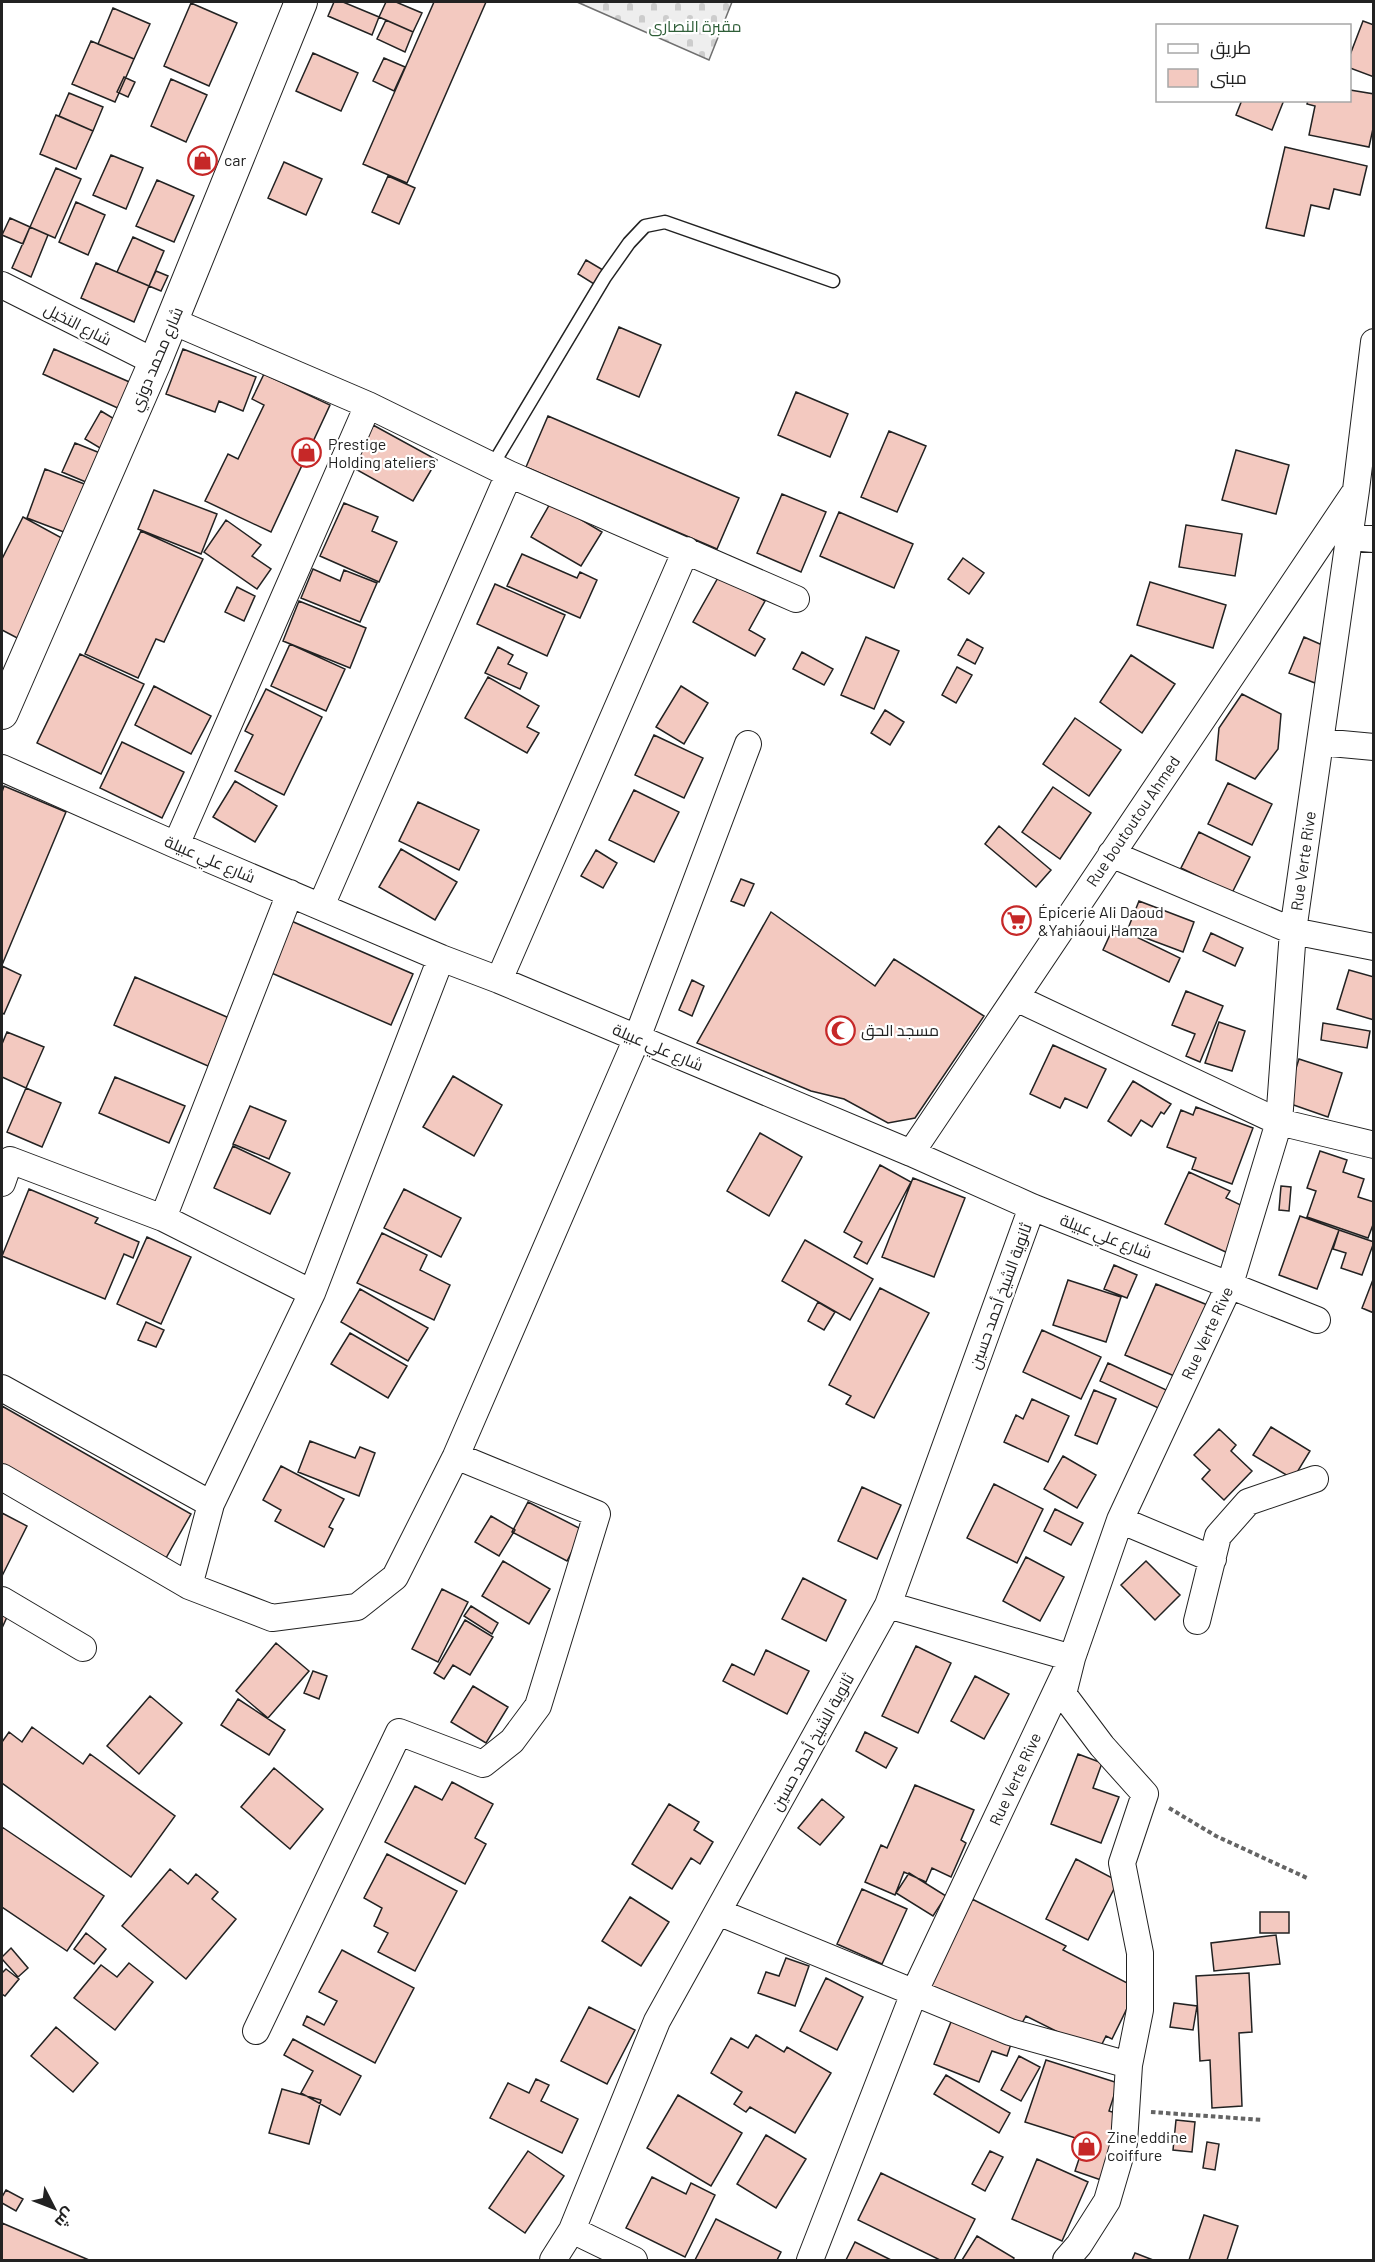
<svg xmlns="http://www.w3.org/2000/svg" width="1375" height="2262" viewBox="0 0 1375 2262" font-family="Barlow,Cairo,sans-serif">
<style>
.cemetery{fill:url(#cemetery-stones);stroke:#6f6f6f;stroke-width:1.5}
.building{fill:#f3c9c0;stroke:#222;stroke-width:1.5}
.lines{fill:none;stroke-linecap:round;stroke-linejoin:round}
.service-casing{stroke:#222;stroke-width:15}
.minor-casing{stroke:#222;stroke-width:28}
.tertiary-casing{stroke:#222;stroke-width:34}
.path{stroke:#646464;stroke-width:4;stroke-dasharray:4.5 3;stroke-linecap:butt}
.service{stroke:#fff;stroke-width:12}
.minor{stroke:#fff;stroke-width:26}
.tertiary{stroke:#fff;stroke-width:32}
.labels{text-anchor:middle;stroke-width:4.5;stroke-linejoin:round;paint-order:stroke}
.park-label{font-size:16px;fill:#2f5e38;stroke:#fff}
.poi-label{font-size:16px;fill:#222;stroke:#fff;text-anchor:start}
.street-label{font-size:16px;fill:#222;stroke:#fff}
</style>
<defs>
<pattern id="cemetery-stones" width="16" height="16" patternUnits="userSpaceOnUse" patternTransform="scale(1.5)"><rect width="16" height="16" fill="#eee"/><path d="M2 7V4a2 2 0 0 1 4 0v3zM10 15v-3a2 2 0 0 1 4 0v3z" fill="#ccc"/></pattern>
</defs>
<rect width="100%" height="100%" fill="#fff"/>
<!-- cemetery -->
<path class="cemetery" d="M577,2H732L709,60Z"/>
<!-- building -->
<path class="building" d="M334,2H343L379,17L372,35L328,16Z
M386,2H396L422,13L413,32L379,17Z
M434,2H486L407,183L363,164Z
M191,3L237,23L209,86L164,66Z
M113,8L150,24L134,59L98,44Z
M386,20L413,32L405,52L377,39Z
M1363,21L1374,25V77L1350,68V55Z
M91,41L134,59L115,102L72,84Z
M313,53L358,73L341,111L296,91Z
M384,58L405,67L394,91L373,81Z
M124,77L135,82L128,97L117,92Z
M171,79L207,95L186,142L151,126Z
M1350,90L1374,94V124L1369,147L1309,135L1315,106L1307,104L1308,100H1350Z
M69,93L103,107L93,131L59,116Z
M1242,100H1284L1272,130L1236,115Z
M56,115L93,131L76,169L40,154Z
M1285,147L1367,166L1360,195L1334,189L1329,209L1311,205L1304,236L1266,228Z
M111,155L143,168L126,209L93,195Z
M284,162L322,179L306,215L268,198Z
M56,168L81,179L55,238L30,227Z
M388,176L415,188L399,224L372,212Z
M157,180L194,196L174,242L136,226Z
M76,202L105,215L88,255L59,242Z
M10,218L30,227L23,244L2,235Z
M30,227L48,235L31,277L12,268Z
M133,237L164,251L149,286L117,272Z
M586,260L603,270L594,284L578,274Z
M96,263L149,286L134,322L81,298Z
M156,271L168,276L161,291L149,286Z
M619,327L661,345L639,397L597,379Z
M54,349L134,384L122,410L43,374Z
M183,349L256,377L243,411L219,401L215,412L166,394Z
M264,374L330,405L271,532L205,501L228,454L238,459L264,405L252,399Z
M796,392L848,414L830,457L778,435Z
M101,411L116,420L100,448L85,439Z
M548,416L739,498L717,549L526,467Z
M373,425L437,460L413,501L350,466Z
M889,431L926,446L897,512L861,497Z
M75,443L105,455L93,485L62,472Z
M1236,450L1289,465L1276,514L1222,500Z
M45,469L87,485L69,534L27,518Z
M154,490L217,514L201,554L138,529Z
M782,494L826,512L801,572L757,553Z
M551,502L602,532L581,566L531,537Z
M344,503L378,517L372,531L397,542L379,582L320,556Z
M839,512L913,544L894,588L820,556Z
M23,517L71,543L21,640L2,630V559Z
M226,520L261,545L252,556L271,569L257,589L204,552Z
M1186,525L1242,534L1235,576L1179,567Z
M141,531L203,559L164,642L156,639L138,678L85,654Z
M522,554L577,578L580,572L597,580L580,618L507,586Z
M963,558L984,573L969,594L948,579Z
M313,569L340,581L344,570L377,583L360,622L301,598Z
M719,576L765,601L749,630L765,639L755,656L693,622Z
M1150,582L1226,605L1213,648L1137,625Z
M495,584L565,615L547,656L477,624Z
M237,587L255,596L244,621L225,612Z
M299,601L366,628L350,668L283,641Z
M866,637L899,651L874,709L841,695Z
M1304,637L1329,648L1315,683L1289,673Z
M967,639L983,648L975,664L958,655Z
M290,644L345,669L326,711L271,686Z
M498,647L513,655L508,664L527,673L520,689L485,673Z
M802,652L833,669L824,685L793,669Z
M80,654L144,684L101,774L37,743Z
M1131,655L1175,684L1142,733L1100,702Z
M957,667L972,675L956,703L942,695Z
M488,677L539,706L527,727L539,733L527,753L465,718Z
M154,686L211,716L191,754L135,725Z
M681,686L708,703L684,744L656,727Z
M266,689L322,717L284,795L235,771L253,735L245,731Z
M1242,694L1281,714L1278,749L1255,779L1216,760L1219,728Z
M885,710L904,722L890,745L871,733Z
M1075,718L1121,750L1089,796L1043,764Z
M654,735L703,758L684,798L635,775Z
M122,742L184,772L162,818L100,788Z
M235,781L277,806L255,842L213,817Z
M1228,783L1272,804L1252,845L1208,824Z
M4,786L66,812L2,965V792Z
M1053,787L1091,813L1060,859L1022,832Z
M634,790L679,812L654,862L609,840Z
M418,802L479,830L459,870L399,841Z
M999,826L1051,870L1036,887L985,844Z
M1199,832L1250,857L1232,893L1181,868Z
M401,849L457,882L435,920L379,887Z
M596,850L617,863L603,888L581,876Z
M741,879L754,884L744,906L731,901Z
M1139,901L1194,922L1183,952L1127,931Z
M771,912L875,986L894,959L984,1016L915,1118L888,1123L844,1099L811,1091L697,1043Z
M289,920L413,974L391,1025L267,971Z
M1114,926L1180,958L1169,982L1103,950Z
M1211,933L1243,948L1235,966L1203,951Z
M2,966L21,975L4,1014L2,1013Z
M1349,970L1374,977V1020L1337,1009Z
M135,977L229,1018L208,1066L114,1025Z
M692,980L704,986L692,1016L679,1010Z
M1186,991L1223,1006L1200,1062L1186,1056L1195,1034L1172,1025Z
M1219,1022L1245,1031L1232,1071L1205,1063Z
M1323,1023L1370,1031L1367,1048L1321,1040Z
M7,1032L44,1047L26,1088L2,1077V1044Z
M1053,1045L1106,1069L1087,1108L1065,1098L1060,1108L1030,1094Z
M1299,1059L1342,1073L1328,1117L1285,1102Z
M453,1076L502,1105L474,1156L423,1127Z
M115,1077L185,1106L169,1143L99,1113Z
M1133,1081L1171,1104L1164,1114L1161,1112L1152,1127L1141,1120L1131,1136L1108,1121Z
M26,1088L61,1103L42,1147L7,1132Z
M250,1106L286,1121L269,1159L233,1144Z
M1196,1107L1253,1128L1232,1184L1192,1169L1196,1158L1167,1147L1181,1110L1193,1115Z
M760,1133L802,1157L769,1216L727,1191Z
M233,1146L290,1173L270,1214L214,1188Z
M1320,1151L1347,1160L1343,1172L1364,1179L1358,1197L1374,1202V1222L1368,1238L1307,1217L1316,1191L1307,1188Z
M880,1165L911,1182L867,1264L854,1257L862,1242L844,1232Z
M1189,1172L1230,1191L1226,1198L1251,1210L1230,1254L1165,1224Z
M913,1178L965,1198L934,1277L882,1257Z
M1281,1186L1291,1187L1289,1211L1279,1210Z
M29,1189L98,1218L95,1223L139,1242L133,1258L124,1254L105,1299L2,1256Z
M404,1189L461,1218L441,1257L384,1228Z
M1300,1216L1339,1230L1317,1289L1279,1275Z
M1339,1230L1374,1242L1362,1275L1341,1268L1346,1253L1333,1249Z
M382,1233L427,1255L420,1270L450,1285L434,1320L357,1283Z
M147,1237L191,1257L161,1324L117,1304Z
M805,1240L873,1279L850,1320L782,1281Z
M1114,1265L1137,1275L1127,1298L1104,1289Z
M1374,1277V1313L1362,1308Z
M1068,1280L1121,1297L1106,1342L1053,1325Z
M1156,1284L1210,1306L1179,1378L1125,1355Z
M880,1288L929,1313L874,1418L846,1404L851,1396L829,1385Z
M360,1289L428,1328L408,1361L341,1322Z
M818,1302L835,1312L824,1330L808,1321Z
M146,1322L164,1330L156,1347L138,1340Z
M1042,1330L1101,1357L1081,1399L1023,1372Z
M350,1333L407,1366L388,1398L331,1364Z
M1108,1363L1175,1394L1167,1412L1100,1381Z
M1094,1390L1116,1399L1097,1444L1075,1435Z
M1032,1399L1069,1416L1048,1462L1004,1442L1016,1415L1023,1419Z
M2,1406L191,1514L166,1558L2,1464Z
M1271,1427L1310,1451L1293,1479L1253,1455Z
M1219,1429L1236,1445L1231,1451L1252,1471L1224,1500L1202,1479L1210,1470L1194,1455Z
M310,1441L355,1458L360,1447L375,1453L359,1496L298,1472Z
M1063,1456L1096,1475L1077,1508L1044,1489Z
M281,1466L344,1499L329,1527L333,1529L324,1547L275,1521L281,1510L263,1500Z
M994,1484L1043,1509L1017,1563L967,1538Z
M862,1487L901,1505L877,1559L838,1541Z
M528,1502L583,1530L567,1561L512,1532Z
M1055,1509L1083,1523L1071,1545L1044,1531Z
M2,1513L27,1526L2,1576Z
M491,1516L515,1530L499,1556L475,1542Z
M1026,1557L1064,1577L1040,1621L1003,1601Z
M503,1561L550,1589L529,1624L482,1596Z
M1146,1561L1180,1595L1155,1620L1121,1585Z
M803,1578L846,1600L826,1641L782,1619Z
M442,1589L468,1602L438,1662L412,1649Z
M471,1606L498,1623L492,1634L464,1616Z
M2,1614L7,1617L2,1628Z
M465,1620L493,1637L470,1675L453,1665L444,1679L434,1673Z
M276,1643L309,1671L268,1718L236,1691Z
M916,1646L951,1663L918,1733L882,1716Z
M766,1650L809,1671L787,1714L723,1681L732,1664L754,1675Z
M313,1671L327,1676L319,1699L304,1693Z
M975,1676L1009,1694L984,1739L951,1721Z
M473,1686L508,1707L486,1743L451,1722Z
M150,1696L182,1723L139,1774L107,1746Z
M238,1699L285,1730L269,1755L221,1725Z
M32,1727L83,1764L90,1754L175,1816L131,1877L2,1783V1742L9,1732L22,1742Z
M865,1732L897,1748L886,1768L856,1751Z
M1078,1754L1102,1763L1093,1788L1119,1797L1101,1843L1051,1824Z
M274,1768L323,1809L290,1849L241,1807Z
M452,1782L493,1804L475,1838L486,1844L465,1884L385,1842L415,1786L442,1800Z
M915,1785L974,1810L961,1840L966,1843L951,1877L932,1868L926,1882L904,1872L895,1895L865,1882L881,1845L887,1848Z
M822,1799L844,1817L820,1845L798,1828Z
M669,1804L699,1822L694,1830L713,1842L700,1864L691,1858L672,1889L632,1864Z
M2,1827L104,1896L67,1951L2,1907Z
M387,1854L457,1891L415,1971L378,1952L388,1933L374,1926L382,1908L364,1898Z
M1076,1859L1118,1881L1088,1940L1046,1919Z
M170,1869L188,1884L196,1874L218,1892L212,1899L236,1919L186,1979L122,1926Z
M909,1873L946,1896L933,1916L896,1893Z
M862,1889L907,1909L882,1964L837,1944Z
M630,1897L669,1922L641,1966L602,1941Z
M972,1899L1066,1946L1063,1950L1137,1988L1112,2039L1106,2036L1098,2052L1026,2016L1018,2030L928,1985Z
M1260,1912H1289V1933H1260Z
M86,1933L106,1949L94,1964L74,1949Z
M1276,1935L1280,1964L1214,1971L1211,1943Z
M11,1948L28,1968L18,1977L2,1959V1957Z
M342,1950L414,1988L375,2063L303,2025L307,2016L324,2025L337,2001L319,1992Z
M786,1958L809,1966L795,2006L758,1993L766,1972L779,1976Z
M129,1963L153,1982L115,2030L74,1998L101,1965L117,1977Z
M6,1969L19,1979L5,1996L2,1994V1973Z
M1249,1973L1252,2032L1239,2033L1242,2106L1212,2108L1210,2060L1200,2061L1196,1976Z
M826,1978L863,1997L837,2050L800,2031Z
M1174,2003L1197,2006L1193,2030L1170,2027Z
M589,2007L635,2030L607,2084L561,2061Z
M953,2017L1012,2041L1007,2056L992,2051L979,2082L934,2064Z
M56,2027L98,2063L73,2092L31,2056Z
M756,2035L784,2052L787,2047L831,2073L795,2133L750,2107L746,2112L734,2104L742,2092L711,2073L731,2038L748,2048Z
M293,2039L361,2076L340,2115L301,2093L313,2071L284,2055Z
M1019,2056L1040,2067L1021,2101L1001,2090Z
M1046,2060L1118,2083L1109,2111L1125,2116L1104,2181L1075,2171L1085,2141L1025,2122Z
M946,2075L1010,2113L999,2133L934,2094Z
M536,2079L549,2085L541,2101L578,2119L562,2153L490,2118L508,2083L529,2093Z
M282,2089L321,2100L309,2144L269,2133Z
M678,2095L742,2133L711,2186L647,2148Z
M1176,2120L1195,2122L1192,2152L1173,2150Z
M766,2135L806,2159L776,2208L737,2184Z
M1207,2142L1219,2144L1215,2170L1203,2168Z
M528,2151L564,2176L525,2233L489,2208Z
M990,2151L1003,2157L985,2191L972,2184Z
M1037,2159L1088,2182L1062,2241L1012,2219Z
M881,2173L975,2219L954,2260H940L858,2220Z
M652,2177L686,2194L691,2183L715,2195L685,2257L626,2228Z
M6,2190L23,2199L16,2211L2,2203V2197Z
M1204,2215L1238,2226L1227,2260H1189Z
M716,2219L781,2252L777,2260H695Z
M2,2223L89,2260H2Z
M977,2236L1014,2258L1013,2260H962Z
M855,2242L891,2260H846Z
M1135,2253L1153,2260H1132Z"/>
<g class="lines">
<defs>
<path id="service" d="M492,466L605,277L629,243L645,226L665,222L833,281"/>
<path id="minor" d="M2,285L155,362
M172,321L368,405L509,474L796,599
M1349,537L1374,539
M1320,742L1374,747
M2,768L176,845L441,958L499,980L911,1153L1032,1207L1317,1320
M176,845L368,405
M1111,854L1293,931L1374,947
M321,906L509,474
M499,980L686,550
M1016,998L1279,1122L1374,1145
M911,1153L1353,495
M2,1183L10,1160L163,1218L312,1293
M163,1218L290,893
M2,1388L211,1504
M456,1456L637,1038L748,744
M2,1477L189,1586L272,1618L357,1607L395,1577L456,1456L597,1514L538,1706L512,1741L483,1764L399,1732L256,2031
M1120,1520L1213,1559
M189,1586L211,1504L312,1293L441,958
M2,1600L83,1648
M888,1605L1072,1658L1063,1694L1102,1746L1145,1794L1122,1863L1140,1953V2010L1129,2065L1124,2143L1107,2201L1079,2245L1066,2260
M1197,1621L1218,1536L1248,1502L1315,1479
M718,1912L1010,2032L1129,2065
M572,2230L634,2260
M553,2260L572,2230L657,2021L888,1605L1032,1207
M810,2260L914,1993L1072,1658L1120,1520L1230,1284L1279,1122L1293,931L1356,490L1374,342"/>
<path id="tertiary" d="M2,713L155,362L301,2"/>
</defs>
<!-- service casing -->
<use href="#service" class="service-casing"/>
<!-- minor casing -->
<use href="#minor" class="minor-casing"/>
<!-- tertiary casing -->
<use href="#tertiary" class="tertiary-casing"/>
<!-- path -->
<path class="path" d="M1169,1808L1216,1836L1307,1878
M1151,2112L1263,2120"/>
<!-- service -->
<use href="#service" class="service"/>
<!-- minor -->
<use href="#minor" class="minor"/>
<!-- tertiary -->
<use href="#tertiary" class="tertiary"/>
</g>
<!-- icons -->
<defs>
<symbol id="shop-ring" viewBox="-11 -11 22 22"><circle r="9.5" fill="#fff" stroke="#c62828" stroke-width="1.5"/><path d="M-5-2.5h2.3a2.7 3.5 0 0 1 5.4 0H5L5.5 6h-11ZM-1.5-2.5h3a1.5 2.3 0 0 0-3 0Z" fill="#c62828"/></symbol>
<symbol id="supermarket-ring" viewBox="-11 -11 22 22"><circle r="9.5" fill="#fff" stroke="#c62828" stroke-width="1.5"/><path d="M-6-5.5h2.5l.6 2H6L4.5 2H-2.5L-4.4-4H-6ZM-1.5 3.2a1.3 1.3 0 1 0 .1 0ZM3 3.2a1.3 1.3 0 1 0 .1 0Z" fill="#c62828"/></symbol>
<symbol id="mosque-ring" viewBox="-11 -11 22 22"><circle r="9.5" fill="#fff" stroke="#c62828" stroke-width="1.5"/><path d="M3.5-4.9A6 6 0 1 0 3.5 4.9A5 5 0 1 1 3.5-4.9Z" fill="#c62828"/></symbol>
</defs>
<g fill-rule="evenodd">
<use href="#shop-ring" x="186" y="144" width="33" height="33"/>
<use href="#shop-ring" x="290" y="436" width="33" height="33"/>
<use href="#supermarket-ring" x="1000" y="904" width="33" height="33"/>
<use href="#mosque-ring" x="824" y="1014" width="33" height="33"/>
<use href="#shop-ring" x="1070" y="2130" width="33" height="33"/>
</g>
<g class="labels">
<!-- park labels -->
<g class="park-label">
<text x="695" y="32">مقبرة النصارى</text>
</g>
<!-- poi labels -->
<g class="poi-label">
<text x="224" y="166">car</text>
<text x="328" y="450">Prestige<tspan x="328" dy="18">Holding ateliers</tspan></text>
<text x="1038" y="918">Épicerie Ali Daoud<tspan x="1038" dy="18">&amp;Yahiaoui Hamza</tspan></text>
<text x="861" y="1036">مسجد الحق</text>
<text x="1107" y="2143">Zine eddine<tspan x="1107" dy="18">coiffure</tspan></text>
</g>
<!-- street labels -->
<g class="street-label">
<text transform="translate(78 324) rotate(27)" y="6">شارع النخيل</text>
<text transform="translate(156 359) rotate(-67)" y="6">شارع محمد دوزي</text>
<text transform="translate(1133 821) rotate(-56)" y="6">Rue boutoutou Ahmed</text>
<text transform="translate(210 859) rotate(23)" y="6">شارع علي عبيلة</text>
<text transform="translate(1303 861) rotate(-82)" y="6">Rue Verte Rive</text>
<text transform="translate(658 1047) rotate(23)" y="6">شارع علي عبيلة</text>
<text transform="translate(1106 1236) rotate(21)" y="6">شارع علي عبيلة</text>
<text transform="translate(1000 1296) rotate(-70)" y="6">ثانوية الشيخ أحمد حسين</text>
<text transform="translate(1207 1333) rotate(-65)" y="6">Rue Verte Rive</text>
<text transform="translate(812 1742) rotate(-61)" y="6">ثانوية الشيخ أحمد حسين</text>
<text transform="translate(1015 1779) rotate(-65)" y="6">Rue Verte Rive</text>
</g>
</g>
<!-- border -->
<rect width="1375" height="2262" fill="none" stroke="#222222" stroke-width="6"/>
<!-- legend -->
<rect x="1156" y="24" width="195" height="78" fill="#ffffff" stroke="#a7a7a7" stroke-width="1.5"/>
<rect x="1168" y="44" width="30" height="9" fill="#ffffff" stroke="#a7a7a7" stroke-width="1.5"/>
<text x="1210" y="54" font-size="18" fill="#222222">طريق</text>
<rect x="1168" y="69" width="30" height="18" fill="#f3c9c0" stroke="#a7a7a7" stroke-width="1.5"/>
<text x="1210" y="84" font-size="18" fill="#222222">مبنى</text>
<!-- north arrow -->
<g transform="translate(54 2208) rotate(132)" stroke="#ffffff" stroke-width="4.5" paint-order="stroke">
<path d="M0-4.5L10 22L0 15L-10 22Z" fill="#222222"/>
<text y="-9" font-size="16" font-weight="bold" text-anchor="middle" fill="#222222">ش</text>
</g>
</svg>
